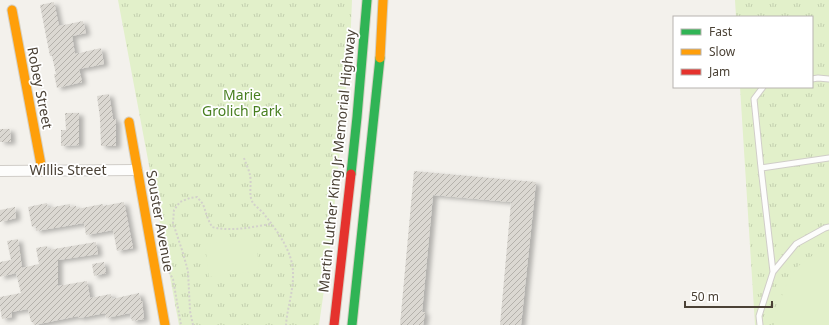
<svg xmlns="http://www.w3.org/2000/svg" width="829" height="325" viewBox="0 0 829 325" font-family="'Noto Sans',sans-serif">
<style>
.grass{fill:url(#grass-tufts)}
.pitch{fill:#e2f0ca}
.building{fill:url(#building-hatch);filter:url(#shadow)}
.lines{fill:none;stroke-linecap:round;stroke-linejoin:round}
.lane-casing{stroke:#d0cdc8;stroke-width:7}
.street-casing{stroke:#d0cdc8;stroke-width:12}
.fast-casing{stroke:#d5d0c3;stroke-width:11}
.slow-casing{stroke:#d5d0c3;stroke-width:11}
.jam-casing{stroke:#d5d0c3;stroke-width:11}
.path{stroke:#d3d1cb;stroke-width:2;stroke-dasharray:2 2;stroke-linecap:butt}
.lane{stroke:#fdfdfc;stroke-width:5}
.street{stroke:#fdfdfc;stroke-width:10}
.fast{stroke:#30b455;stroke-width:9}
.slow{stroke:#ff9f0a;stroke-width:9}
.jam{stroke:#e5322d;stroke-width:9}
.labels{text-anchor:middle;stroke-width:3.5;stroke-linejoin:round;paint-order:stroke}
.street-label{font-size:14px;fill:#4b4236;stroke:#fff}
.park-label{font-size:14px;fill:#487f20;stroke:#fff}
</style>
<defs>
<pattern id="grass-tufts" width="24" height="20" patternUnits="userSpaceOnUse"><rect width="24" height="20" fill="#e2f0ca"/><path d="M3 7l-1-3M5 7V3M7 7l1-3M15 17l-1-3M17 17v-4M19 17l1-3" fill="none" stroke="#c3cfae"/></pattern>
<pattern id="building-hatch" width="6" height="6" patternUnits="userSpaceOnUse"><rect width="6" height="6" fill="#dbd8d2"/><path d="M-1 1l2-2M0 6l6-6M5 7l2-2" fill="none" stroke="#b4b1ab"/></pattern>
<filter id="shadow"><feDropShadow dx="4.5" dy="2.5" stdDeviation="2" flood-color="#0004"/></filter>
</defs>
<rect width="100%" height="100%" fill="#f3f1ec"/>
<!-- grass -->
<path class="grass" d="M118,0H352L350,49L331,241L319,325H179Z
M735,0H829V325H755L740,87H812V17H736Z"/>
<!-- pitch -->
<path class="pitch" d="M256,238L259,271L209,277L205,244Z
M829,248V325H775V320L784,289L796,268L808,258Z"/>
<!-- building -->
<path class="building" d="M54,2L59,26L83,21L86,33L72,36L75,54L101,48L104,64L79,69L82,82L57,88L54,74H56L52,56H50L40,5Z
M109,94L113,119H116V146H101L100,118L97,96Z
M65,113H79V145L61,146V130H66Z
M0,129H10L11,142H0Z
M414,171L536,182L521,325H500L511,202L433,195L422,312H425L423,325H400Z
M124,202L133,248L117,251L113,230L86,235L84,223L36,231V226L32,227L28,207L47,203L48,208L70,204V207L76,206L77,209L103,204V206Z
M15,207L16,218L0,222V210Z
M18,239L22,268L39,264L36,248L47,246L48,250L96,242L98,254L58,260V286L87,281L90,298L111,294L112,299L139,293L141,301H142L144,319L132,321L130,313L106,318L105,313L79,318L78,316L34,325L33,322H31L28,309L11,312L12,317L2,319L0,307V297L21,293L16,273L0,277V262L11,260L7,241Z
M104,262L106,273L94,276L92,264Z"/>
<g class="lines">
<defs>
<path id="lane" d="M812,79L818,78L829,79
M763,87L754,99L761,168L773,272
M761,168L829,158
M760,325L759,316L773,272L796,244L825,228L829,227"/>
<path id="street" d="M0,171L137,170"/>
<path id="fast" d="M351,174L357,117L367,0
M352,325L380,58"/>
<path id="slow" d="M12,10L42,170
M380,58L383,0
M129,122L165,325"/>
<path id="jam" d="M334,325L351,174"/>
</defs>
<!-- lane casing -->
<use href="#lane" class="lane-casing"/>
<!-- street casing -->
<use href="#street" class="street-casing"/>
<!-- fast casing -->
<use href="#fast" class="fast-casing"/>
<!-- slow casing -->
<use href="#slow" class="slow-casing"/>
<!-- jam casing -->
<use href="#jam" class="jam-casing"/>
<!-- path -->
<path class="path" d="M244,158C246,164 249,170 250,175C252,184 248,195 253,203C256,207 261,210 264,214C278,232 294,253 293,276C293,293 287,309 286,325
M169,272L173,279L181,325
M193,325L190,311L188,271L182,250L173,223L174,210L180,202L190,198L197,197L203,204L208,219L212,227C232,232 251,227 271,224"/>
<!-- lane -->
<use href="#lane" class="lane"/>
<!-- street -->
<use href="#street" class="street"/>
<!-- fast -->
<use href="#fast" class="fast"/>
<!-- slow -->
<use href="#slow" class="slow"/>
<!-- jam -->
<use href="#jam" class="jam"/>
</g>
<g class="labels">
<!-- street labels -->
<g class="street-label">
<text transform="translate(40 88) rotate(79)" y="5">Robey Street</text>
<text transform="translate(337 161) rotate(-84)" y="5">Martin Luther King Jr Memorial Highway</text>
<text x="68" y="175">Willis Street</text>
<text transform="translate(160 221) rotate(80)" y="5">Souster Avenue</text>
</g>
<!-- park labels -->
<g class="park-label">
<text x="242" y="100">Marie<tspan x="242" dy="16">Grolich Park</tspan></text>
</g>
</g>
<!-- legend -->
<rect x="673" y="16" width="140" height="72" fill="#ffffff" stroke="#b7b3af"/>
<rect x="681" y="29" width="20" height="6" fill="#30b455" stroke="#b7b3af"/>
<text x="709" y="36" font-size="12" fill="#4b4236">Fast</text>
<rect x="681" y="49" width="20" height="6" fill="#ff9f0a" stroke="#b7b3af"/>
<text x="709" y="56" font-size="12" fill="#4b4236">Slow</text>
<rect x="681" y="69" width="20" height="6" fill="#e5322d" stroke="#b7b3af"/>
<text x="709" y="76" font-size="12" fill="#4b4236">Jam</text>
<!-- scale -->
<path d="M685 301v6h87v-6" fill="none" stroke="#4b4236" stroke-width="2"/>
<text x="691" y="301" font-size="12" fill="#4b4236" stroke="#ffffff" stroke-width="3" paint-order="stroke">50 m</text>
</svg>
